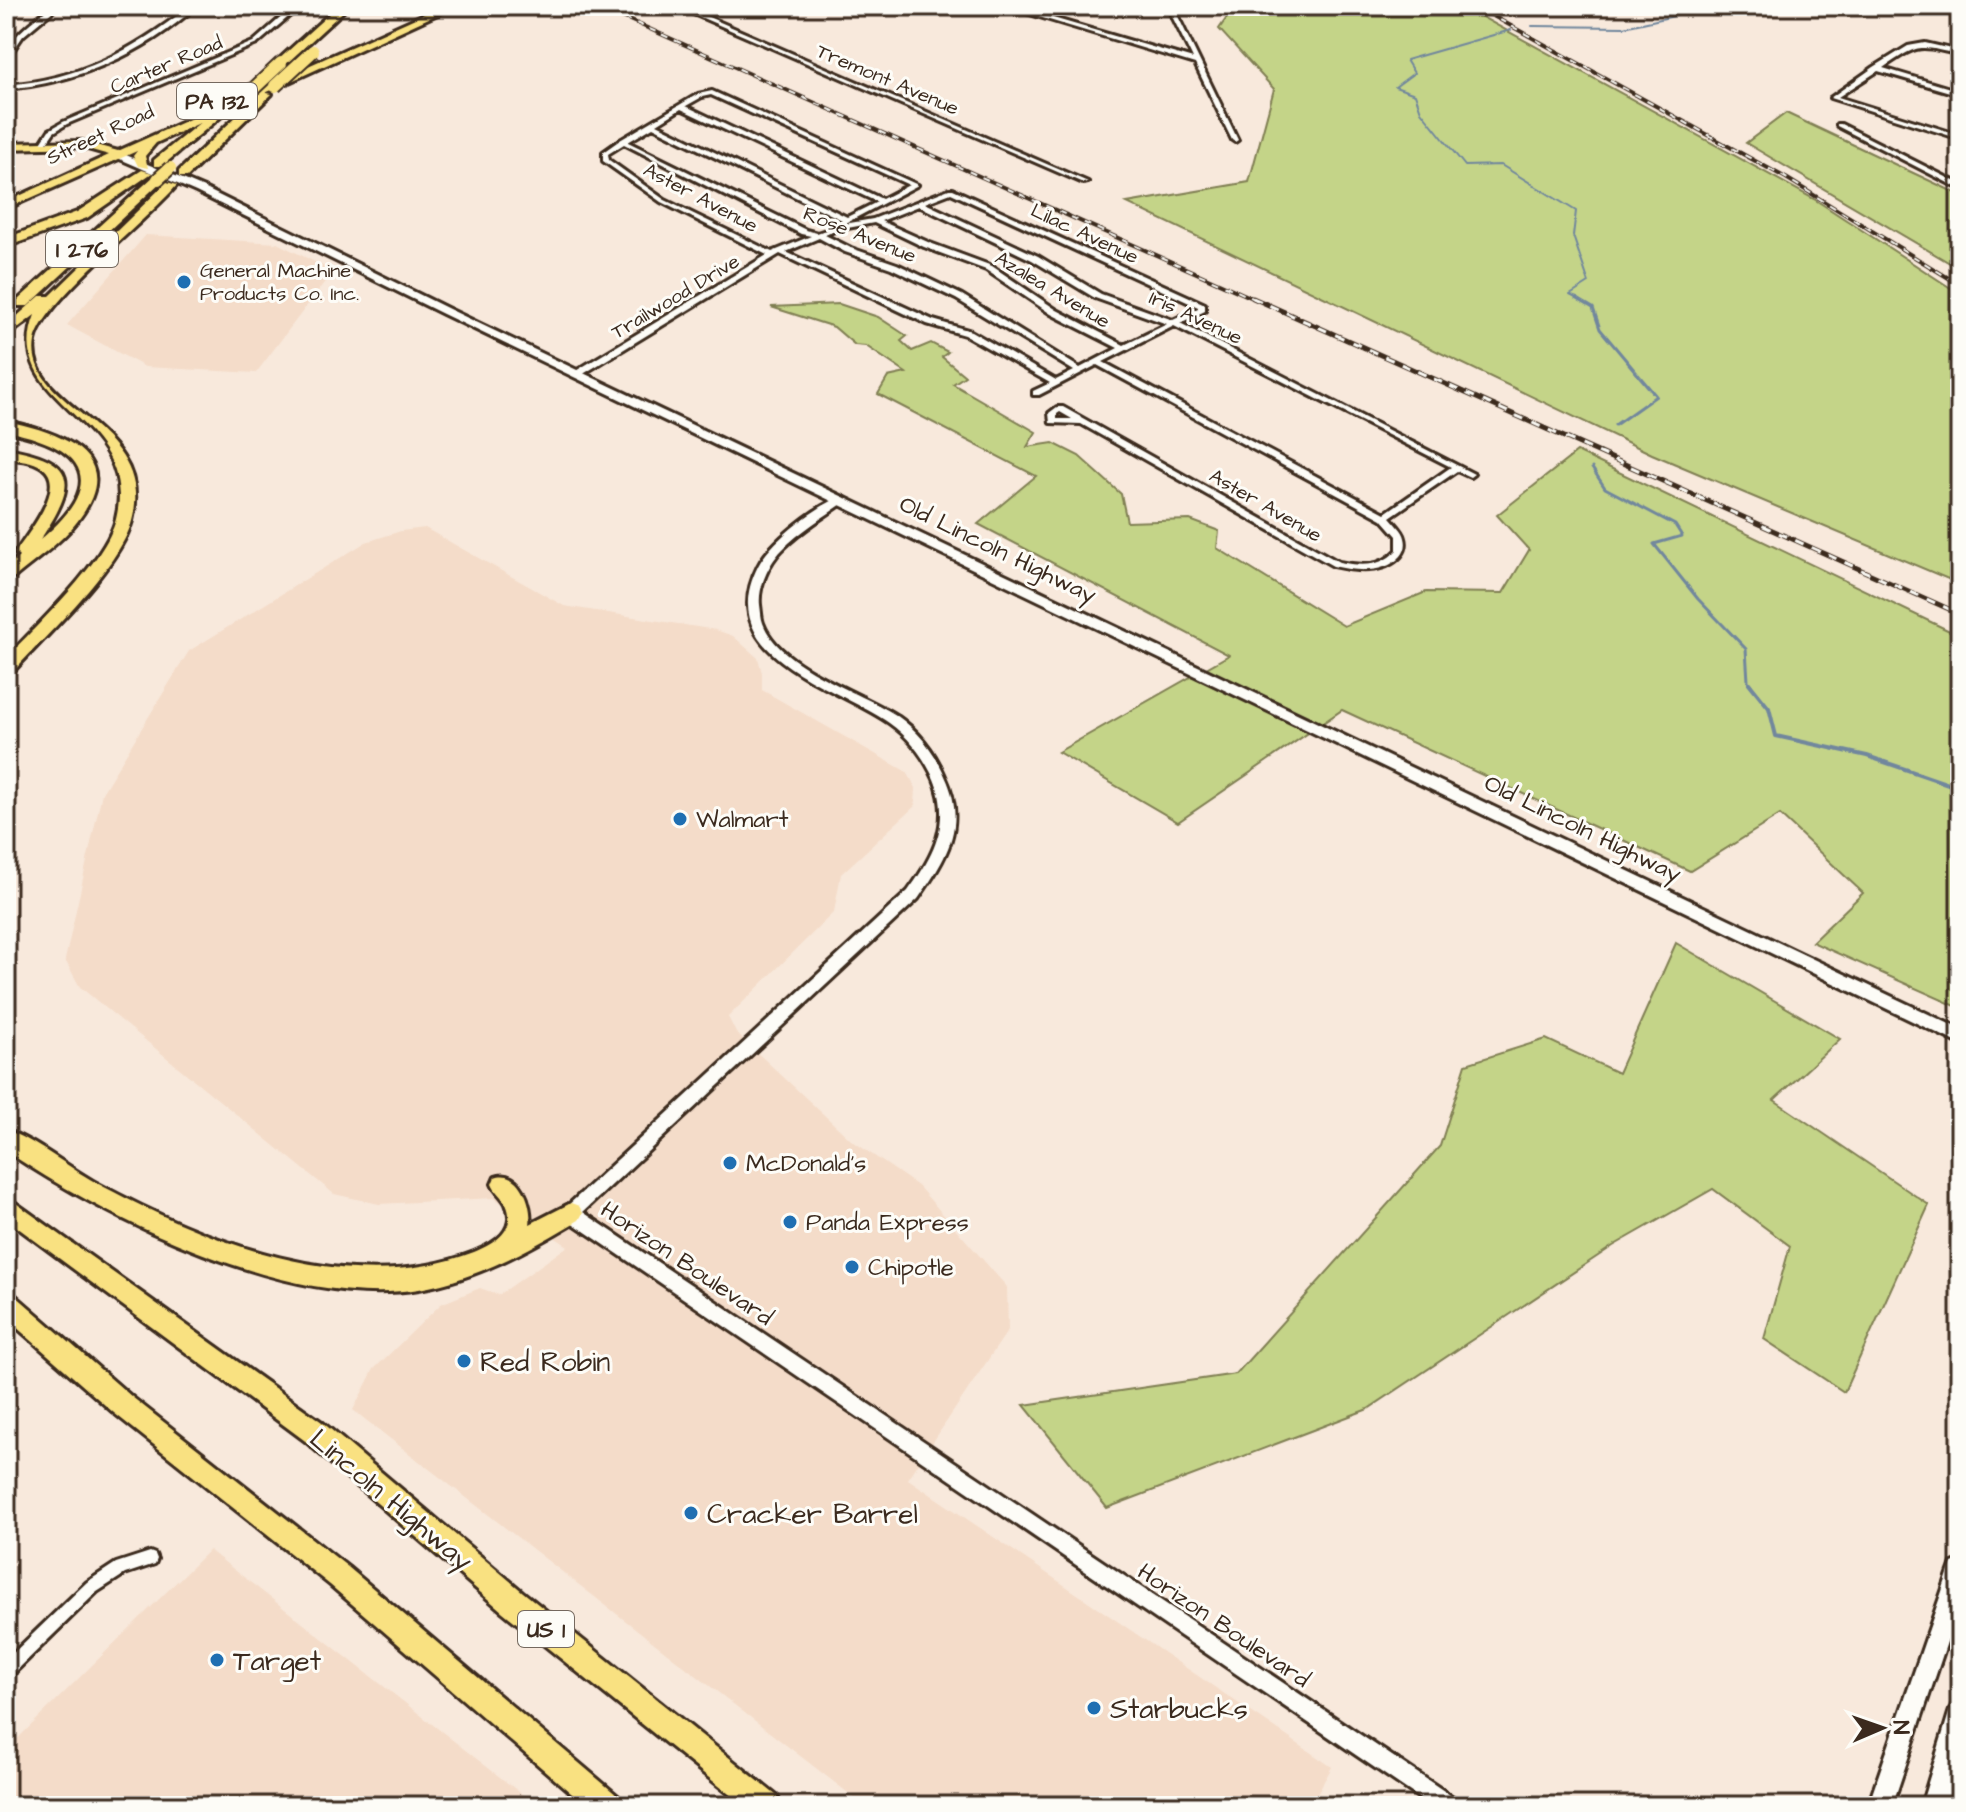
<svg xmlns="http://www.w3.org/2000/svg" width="1966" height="1812" viewBox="0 0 1966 1812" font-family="'Architects Daughter',sans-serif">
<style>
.built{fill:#f4dcc9}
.green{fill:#c4d488;stroke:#807f53;stroke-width:2}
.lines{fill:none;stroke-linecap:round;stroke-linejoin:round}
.stream-far2{stroke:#71879d;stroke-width:2}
.stream-far1{stroke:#71879d;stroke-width:3}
.stream{stroke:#71879d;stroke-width:4}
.minor-casing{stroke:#3b2a1e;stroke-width:6}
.tertiary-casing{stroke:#3b2a1e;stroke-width:6}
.secondary-casing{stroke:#3b2a1e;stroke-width:6}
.primary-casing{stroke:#3b2a1e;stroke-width:6}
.motorway-casing{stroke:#3b2a1e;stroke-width:6}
.minor{fill:#fdfcf7;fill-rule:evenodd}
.tertiary{fill:#fdfcf7;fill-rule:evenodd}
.secondary{fill:#fdfcf7;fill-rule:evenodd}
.primary{fill:#f9e181;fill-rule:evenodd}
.motorway{fill:#f9e181;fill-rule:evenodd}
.rail-far1-casing{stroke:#3b2a1e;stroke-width:4}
.rail-casing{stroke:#3b2a1e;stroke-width:5}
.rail-far1{stroke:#fdfcf7;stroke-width:2;stroke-dasharray:7;stroke-linecap:butt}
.rail{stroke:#fdfcf7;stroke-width:3;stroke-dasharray:9;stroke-linecap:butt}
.motorway-bridge-casing{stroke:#3b2a1e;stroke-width:16;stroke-linecap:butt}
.motorway-bridge{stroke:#f9e181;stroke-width:12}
.poi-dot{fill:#1f6fb2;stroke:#fdfcf7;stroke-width:3}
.labels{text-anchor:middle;stroke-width:6;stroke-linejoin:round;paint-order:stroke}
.far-street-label{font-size:20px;fill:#3b2a1e;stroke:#fdfcf7}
.far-poi-label{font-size:20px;fill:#3b2a1e;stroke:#fdfcf7;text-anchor:start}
.shield{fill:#fdfcf7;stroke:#75695f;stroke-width:2}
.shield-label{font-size:22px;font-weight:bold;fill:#3b2a1e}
.street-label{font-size:24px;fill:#3b2a1e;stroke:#fdfcf7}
.poi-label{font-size:24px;fill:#3b2a1e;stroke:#fdfcf7;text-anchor:start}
.near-poi-label{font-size:28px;fill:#3b2a1e;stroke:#fdfcf7;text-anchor:start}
.near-street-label{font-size:28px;fill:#3b2a1e;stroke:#fdfcf7}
</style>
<rect width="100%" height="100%" fill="#f8e9dc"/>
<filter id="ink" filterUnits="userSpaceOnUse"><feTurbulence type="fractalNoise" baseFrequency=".0125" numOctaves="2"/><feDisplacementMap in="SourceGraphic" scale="16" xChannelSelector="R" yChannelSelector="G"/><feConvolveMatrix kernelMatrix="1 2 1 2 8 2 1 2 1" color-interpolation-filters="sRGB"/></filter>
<g filter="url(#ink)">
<!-- built -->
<path class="built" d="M146,235L277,243L333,271L256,373L145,367L67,325Z
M425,528L564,606L716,630L733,636L758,658L762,673V690L907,772L916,788L915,806L841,874L834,912L728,1017L736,1033L851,1140L918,1186L1007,1287L1008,1330L908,1479L1332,1767L1310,1806H926L910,1795L900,1806H865L353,1410L374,1369L441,1304L480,1288L499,1295L568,1246L494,1198L379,1204L334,1194L80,987L65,960L102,793L189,651L366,542L401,531Z
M209,1550L537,1806H6V1750Z"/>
<!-- green -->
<path class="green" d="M1235,6H1462L1814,199L1960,294V584L1652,454L1127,203L1249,182L1274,89L1219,29Z
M1786,113L1960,195V269L1746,143Z
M839,304L878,317L907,336L901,341L912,351L931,343L948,352L942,357L965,376L953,384L1036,432L1027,447L1053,443L1079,456L1121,494L1127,522L1190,520L1219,531L1217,548L1344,626L1426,592L1503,593L1529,550L1497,515L1577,452L1960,636V1008L1812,942L1863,893L1780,815L1690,871L1342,710L1178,822L1058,752L1229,655L978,524L1036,476L878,394L888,377L906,373L866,346L855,345L834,327L771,307Z
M1676,943L1840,1039L1774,1100L1929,1205L1844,1392L1764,1339L1790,1246L1713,1189L1613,1246L1368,1409L1107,1508L1024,1405L1236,1374L1440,1146L1466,1064L1546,1039L1618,1073Z"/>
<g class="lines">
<!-- stream-far2 -->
<path class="stream-far2" d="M1532,26L1624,27L1720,6
M1511,30L1406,60L1414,73L1395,87L1415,94L1421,111L1465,166L1501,165L1576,211L1573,236L1589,283L1570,295L1580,300"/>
<!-- stream-far1 -->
<path class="stream-far1" d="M1576,298L1593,308L1600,329L1656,396L1615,425
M1592,468L1605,488L1675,525L1682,536L1654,544L1698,599L1746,649L1748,681L1751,685"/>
<!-- stream -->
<path class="stream" d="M1749,683L1769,708L1776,736L1867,756L1960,788"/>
<defs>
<path id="minor" d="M52,6H59L23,36L8,58L6,59C6,38 37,18 52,6Z
M190,6H197C144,54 77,83 6,89V85C80,79 132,51 190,6Z
M294,6H301L257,44L67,124L54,132L45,145L40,144L49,130L63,122L253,42Z
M675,6H683L1088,182L1083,183Z
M1003,6H1012L1193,59L1167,6H1173L1238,140L1235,142L1232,140L1195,64Z
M1508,6H1516L1522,10L1517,11Z
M1925,43L1960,51V55C1917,45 1920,43 1883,68L1960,91V95L1878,71L1838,97L1960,135V139L1830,98L1874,67L1908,46Z
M712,91L918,185L844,224L873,219L949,189H953L1205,304V311L1180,323L1474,474L1470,477L1457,471L1390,517C1395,523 1404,531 1405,538C1407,545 1405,551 1401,556C1384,575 1355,571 1333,566L1081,424L1050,423L1049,413L1057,407H1063L1339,562C1360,566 1381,568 1397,550V536L1382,519L1097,365L1039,395H1033V391L1050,383L965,335L927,324L780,254L580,376H574V372L767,255L661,202L603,161V152L620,140L698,94ZM711,95L909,185L882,199L686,106L702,97ZM681,109L877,202L847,217L657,124ZM653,127L842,220L837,223L840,225L817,233L806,230L628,142ZM624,144L801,234L811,236L772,252L665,200L609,160L608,154ZM951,193L1198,307V308L1173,320L1101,294L1038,256L925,203ZM919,206L1032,260L1095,298L1167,324L1124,345L1057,310L992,266L930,243L881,221ZM874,223L924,247L986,270L1051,314L1118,348L1080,368L962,295L897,264L851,248L825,235L837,230ZM819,238L845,252L891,268L956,299L1074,371L1056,380L971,331L933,320L786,252ZM1174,326L1451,467L1385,513L1103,362ZM1060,412L1072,419H1057V414Z
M1837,124H1841L1960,184V189L1837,126Z
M150,1552L155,1554L157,1559L155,1564L125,1574L97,1592L11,1676L6,1679V1660L87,1582L116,1563Z"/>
<path id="tertiary" d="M841,497L845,498V502C824,517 800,531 782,550C769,563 758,587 760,605C761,611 761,618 763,623C779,667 859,691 896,715C918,730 935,752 945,776C968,825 946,859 918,899L583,1212L1456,1799L1459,1806H1431L565,1218L563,1213L565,1208L908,891C933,857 952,822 934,779C924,757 909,737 889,723C835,685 712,657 758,566C770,542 816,506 841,497Z"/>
<path id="secondary" d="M113,152H119L204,188L451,310L1960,1029V1044L443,314L196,192L113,156Z
M1960,1560V1603L1892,1806H1868L1949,1571L1952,1563Z
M1960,1702V1752L1945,1806H1921L1949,1713L1952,1705Z"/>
<path id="primary" d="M442,6H455L156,143L145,156L148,168L138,166L133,156L137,151L6,209V202L109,155L81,147L6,149V143L81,141L118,151Z"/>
<path id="motorway" d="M338,6H349L285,65H277V61Z
M262,92L272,94L187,177H179V171Z
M213,112L223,115L162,166H154V160Z
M142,170L152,173L87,218L6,247V238L77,212Z
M154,176L164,179L28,306H18V300Z
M167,182L177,185C148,220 42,302 35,341C23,407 158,426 132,521C119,568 45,636 12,673L6,675V658C36,626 106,561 116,519C141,416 0,405 35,315L6,337V326L40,296H50Z
M6,421C69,434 131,460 71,529C55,547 34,561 15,577H6V567L19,557L15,553C26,536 68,486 43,468C33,460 18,460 6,458V448C79,460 78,483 40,540C109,482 86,447 6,431Z
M6,1130C33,1139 68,1167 95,1182C206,1242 350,1300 474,1252C494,1244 518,1230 506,1204C502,1196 495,1192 492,1184L495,1177C520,1168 533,1205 530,1224L571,1203L579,1206L583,1213L579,1220C529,1250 477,1279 419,1289C291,1310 110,1221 6,1151Z
M6,1196L322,1422L523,1592L777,1796L782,1806H744L503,1612L304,1440L6,1219Z
M6,1292L15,1295L132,1397L348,1567L618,1796L623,1806H586L330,1585L114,1413L6,1318Z"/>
</defs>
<!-- minor casing -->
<use href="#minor" class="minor-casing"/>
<!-- tertiary casing -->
<use href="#tertiary" class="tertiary-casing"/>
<!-- secondary casing -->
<use href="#secondary" class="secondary-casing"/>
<!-- primary casing -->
<use href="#primary" class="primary-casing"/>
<!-- motorway casing -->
<use href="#motorway" class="motorway-casing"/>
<!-- minor -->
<use href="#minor" class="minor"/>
<!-- tertiary -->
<use href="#tertiary" class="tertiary"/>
<!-- secondary -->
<use href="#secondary" class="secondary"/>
<!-- primary -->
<use href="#primary" class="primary"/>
<!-- motorway -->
<use href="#motorway" class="motorway"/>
<defs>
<path id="rail-far1" d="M598,6L1257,300
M1475,6L1786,178L1960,285"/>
<path id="rail" d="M1253,298L1960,614"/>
</defs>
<!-- rail-far1 casing -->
<use href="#rail-far1" class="rail-far1-casing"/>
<!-- rail casing -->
<use href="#rail" class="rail-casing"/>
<!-- rail-far1 -->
<use href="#rail-far1" class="rail-far1"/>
<!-- rail -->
<use href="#rail" class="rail"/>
<defs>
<path id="motorway-bridge" d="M275,86L313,51
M231,110L281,63
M158,179L170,168"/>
</defs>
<!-- motorway-bridge casing -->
<use href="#motorway-bridge" class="motorway-bridge-casing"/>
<!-- motorway-bridge -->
<use href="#motorway-bridge" class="motorway-bridge"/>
</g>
</g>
<!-- markers -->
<g class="poi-dot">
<circle cx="184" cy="282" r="8"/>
<circle cx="680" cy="819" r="8"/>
<circle cx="730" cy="1163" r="8"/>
<circle cx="790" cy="1222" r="8"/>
<circle cx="852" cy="1267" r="8"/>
<circle cx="464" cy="1361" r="8"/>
<circle cx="691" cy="1513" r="8"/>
<circle cx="217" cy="1660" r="8"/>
<circle cx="1094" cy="1708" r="8"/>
</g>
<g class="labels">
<!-- far-street labels -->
<g class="far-street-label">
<text transform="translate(166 64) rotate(-23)" y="7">Carter Road</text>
<text transform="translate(888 79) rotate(23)" y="7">Tremont Avenue</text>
<text transform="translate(100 134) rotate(-25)" y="7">Street Road</text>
<text transform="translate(701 197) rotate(28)" y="7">Aster Avenue</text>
<text transform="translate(1085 233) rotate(25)" y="7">Lilac Avenue</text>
<text transform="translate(860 234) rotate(22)" y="7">Rose Avenue</text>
<text transform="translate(1053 289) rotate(31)" y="7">Azalea Avenue</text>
<text transform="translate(675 296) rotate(-31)" y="7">Trailwood Drive</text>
<text transform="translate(1196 317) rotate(25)" y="7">Iris Avenue</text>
<text transform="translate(1266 505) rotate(30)" y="7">Aster Avenue</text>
</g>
<!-- far-poi labels -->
<g class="far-poi-label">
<text x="200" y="277">General Machine<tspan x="200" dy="23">Products Co. Inc.</tspan></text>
</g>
<!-- shield labels -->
<g class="shield">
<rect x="177" y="83" width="80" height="36" rx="6"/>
<rect x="46" y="231" width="72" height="36" rx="6"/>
<rect x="518" y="1611" width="56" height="36" rx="6"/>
</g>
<g class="shield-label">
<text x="217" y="109">PA 132</text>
<text x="82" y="257">I 276</text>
<text x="546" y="1637">US 1</text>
</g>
<!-- street labels -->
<g class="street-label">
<text transform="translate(998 549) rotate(26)" y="8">Old Lincoln Highway</text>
<text transform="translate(1583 828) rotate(26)" y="8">Old Lincoln Highway</text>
<text transform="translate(687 1263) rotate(34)" y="8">Horizon Boulevard</text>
<text transform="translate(1224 1625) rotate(34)" y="8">Horizon Boulevard</text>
</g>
<!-- poi labels -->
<g class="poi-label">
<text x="696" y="827">Walmart</text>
<text x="746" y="1171">McDonald's</text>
<text x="806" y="1230">Panda Express</text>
<text x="868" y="1275">Chipotle</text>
</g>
<!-- near-poi labels -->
<g class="near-poi-label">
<text x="480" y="1371">Red Robin</text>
<text x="707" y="1523">Cracker Barrel</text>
<text x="233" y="1670">Target</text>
<text x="1110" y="1718">Starbucks</text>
</g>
<!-- near-street labels -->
<g class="near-street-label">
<text transform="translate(392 1499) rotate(40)" y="10">Lincoln Highway</text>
</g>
</g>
<!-- margin -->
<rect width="1966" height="1812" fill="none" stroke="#fdfcf7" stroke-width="32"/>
<rect x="16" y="16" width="1934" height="1780" fill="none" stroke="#3b2a1e" stroke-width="3" filter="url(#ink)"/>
<!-- north arrow -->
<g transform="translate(1882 1728) rotate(88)" stroke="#fdfcf7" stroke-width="6" paint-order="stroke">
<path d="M0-6L14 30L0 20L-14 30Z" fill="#3b2a1e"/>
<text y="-12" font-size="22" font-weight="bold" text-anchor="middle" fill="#3b2a1e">N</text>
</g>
</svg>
